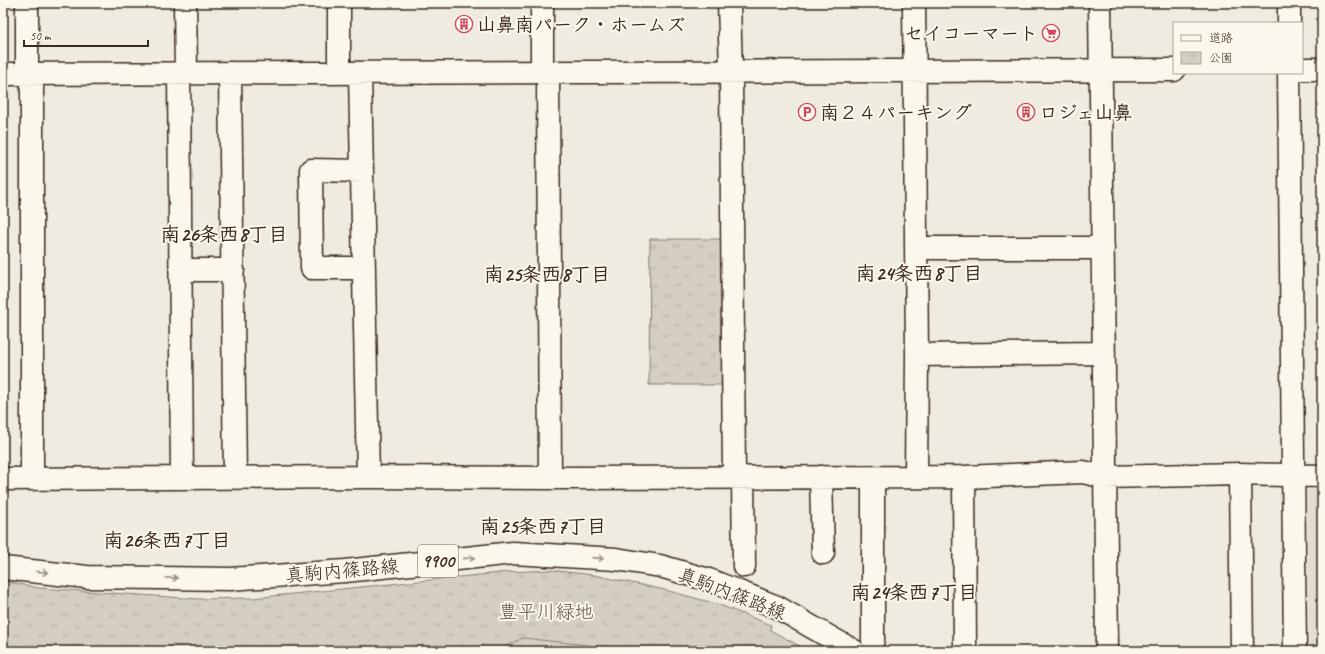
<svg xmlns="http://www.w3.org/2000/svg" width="1325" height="654" viewBox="0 0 1325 654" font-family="Caveat,'Klee One',sans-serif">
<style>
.built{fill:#e2dcd1}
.park{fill:url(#park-tufts);stroke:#887c70}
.pitch{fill:#d5cec3;stroke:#887c70}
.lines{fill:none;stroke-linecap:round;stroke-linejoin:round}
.minor-casing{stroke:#3b2a1e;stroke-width:25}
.major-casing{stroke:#3b2a1e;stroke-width:25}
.minor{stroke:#fbf7ec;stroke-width:22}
.major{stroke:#fbf7ec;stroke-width:22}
.oneway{stroke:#9b9085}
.labels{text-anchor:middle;stroke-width:4;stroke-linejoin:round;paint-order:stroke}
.shield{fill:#fbf7ec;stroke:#75685c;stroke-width:1}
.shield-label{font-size:18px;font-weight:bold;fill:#3b2a1e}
.poi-label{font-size:19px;font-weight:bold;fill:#3b2a1e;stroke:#fbf7ec;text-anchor:start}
.street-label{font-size:19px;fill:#3b2a1e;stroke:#fbf7ec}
.park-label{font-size:19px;fill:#625347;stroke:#fbf7ec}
.neighbourhood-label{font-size:20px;font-weight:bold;fill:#3b2a1e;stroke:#fbf7ec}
</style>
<defs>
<pattern id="park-tufts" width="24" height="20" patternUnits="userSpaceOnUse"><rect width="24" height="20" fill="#d5cec3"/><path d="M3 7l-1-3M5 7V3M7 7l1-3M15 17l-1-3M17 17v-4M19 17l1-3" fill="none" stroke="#b8b1a7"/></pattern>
</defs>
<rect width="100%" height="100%" fill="#f0ebe0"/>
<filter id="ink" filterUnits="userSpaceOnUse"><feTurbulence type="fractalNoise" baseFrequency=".025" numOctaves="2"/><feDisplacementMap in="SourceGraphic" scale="8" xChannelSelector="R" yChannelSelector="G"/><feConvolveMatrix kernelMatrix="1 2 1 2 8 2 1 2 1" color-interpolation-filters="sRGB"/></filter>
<g filter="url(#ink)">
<!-- built -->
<path class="built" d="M1307,490H1322V651H1309Z"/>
<!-- park -->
<path class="park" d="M650,239H721L723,385H649Z
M550,570L594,575L665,590L717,604L771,625L770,630L809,651H3V581L39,588L199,599L253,598L508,572Z"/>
<!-- pitch -->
<path class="pitch" d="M523,638L642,651H497Z"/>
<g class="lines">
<defs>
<path id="minor" d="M27,3V74
M185,3L186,73
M339,3V73
M729,3L731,72L734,478
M914,3L917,355L916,477
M1100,3L1107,651
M1289,3V23
M1302,69H1322
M542,72V3
M548,72L550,478
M179,73L182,478
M230,73L235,477
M360,73L368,477
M1289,73L1295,651
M3,74L1174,70
M32,74V479
M362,171L311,170L312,268H364
M916,248H1103
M181,270H233
M917,355L1104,353
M1240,474L1242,651
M743,477L744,566
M821,477L823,553
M964,477L965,651
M873,478V640
M3,479L368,477L550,478L964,477L1083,472L1105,477L1240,474L1322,476"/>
<path id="major" d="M3,568L87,577L230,579L345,571L513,553L616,559L660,566L709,580L777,607L854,651"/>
</defs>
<!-- minor casing -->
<use href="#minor" class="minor-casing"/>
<!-- major casing -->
<use href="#major" class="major-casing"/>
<!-- minor -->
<use href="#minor" class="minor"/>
<!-- major -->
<use href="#major" class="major"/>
</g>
<!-- one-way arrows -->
<defs><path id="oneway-shaft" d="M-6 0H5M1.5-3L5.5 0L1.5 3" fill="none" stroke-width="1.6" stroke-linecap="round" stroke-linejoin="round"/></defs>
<g class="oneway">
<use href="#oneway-shaft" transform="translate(469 558) rotate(-6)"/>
<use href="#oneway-shaft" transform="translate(598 558) rotate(4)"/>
<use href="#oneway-shaft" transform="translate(42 572) rotate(6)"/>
<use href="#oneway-shaft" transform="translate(172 578) rotate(1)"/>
</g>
</g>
<!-- icons -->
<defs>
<symbol id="building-ring" viewBox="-11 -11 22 22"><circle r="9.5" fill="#fbf7ec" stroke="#d1495b" stroke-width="1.5"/><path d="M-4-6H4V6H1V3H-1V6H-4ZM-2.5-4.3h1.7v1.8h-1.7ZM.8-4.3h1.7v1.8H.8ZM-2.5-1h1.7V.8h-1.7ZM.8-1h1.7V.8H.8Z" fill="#d1495b"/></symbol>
<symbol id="supermarket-ring" viewBox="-11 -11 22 22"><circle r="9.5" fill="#fbf7ec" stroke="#d1495b" stroke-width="1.5"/><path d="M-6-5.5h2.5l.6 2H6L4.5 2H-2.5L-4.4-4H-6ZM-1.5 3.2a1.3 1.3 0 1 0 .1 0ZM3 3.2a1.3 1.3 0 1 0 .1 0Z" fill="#d1495b"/></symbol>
<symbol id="parking-ring" viewBox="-11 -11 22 22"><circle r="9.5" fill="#fbf7ec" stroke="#d1495b" stroke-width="1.5"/><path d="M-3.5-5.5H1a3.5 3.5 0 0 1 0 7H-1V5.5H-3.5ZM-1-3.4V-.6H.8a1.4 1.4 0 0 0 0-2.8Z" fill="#d1495b"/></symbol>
</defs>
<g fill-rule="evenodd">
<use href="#building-ring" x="454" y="14" width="20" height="20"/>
<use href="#supermarket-ring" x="1041" y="23" width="20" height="20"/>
<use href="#parking-ring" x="797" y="102" width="20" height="20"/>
<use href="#building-ring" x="1016" y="102" width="20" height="20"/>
</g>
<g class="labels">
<!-- shield labels -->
<rect class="shield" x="418" y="545" width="40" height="32" rx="3"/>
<g class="shield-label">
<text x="438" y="567">9900</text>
</g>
<!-- poi labels -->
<g class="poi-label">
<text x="477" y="31">山鼻南パーク・ホームズ</text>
<text x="1038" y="40" text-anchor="end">セイコーマート</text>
<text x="820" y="119">南２４パーキング</text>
<text x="1039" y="119">ロジェ山鼻</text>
</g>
<!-- street labels -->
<g class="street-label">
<text transform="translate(342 570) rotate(-5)" y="7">真駒内篠路線</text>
<text transform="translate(732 593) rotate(21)" y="7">真駒内篠路線</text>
</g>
<!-- park labels -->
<g class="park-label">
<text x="546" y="618">豊平川緑地</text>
</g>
<!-- neighbourhood labels -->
<g class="neighbourhood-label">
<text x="224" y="241">南26条西8丁目</text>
<text x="919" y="280">南24条西8丁目</text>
<text x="547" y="281">南25条西8丁目</text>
<text x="543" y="533">南25条西7丁目</text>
<text x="167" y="547">南26条西7丁目</text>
<text x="914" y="599">南24条西7丁目</text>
</g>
</g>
<!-- margin -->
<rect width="1325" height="654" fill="none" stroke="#fbf7ec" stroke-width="16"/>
<rect x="8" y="8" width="1309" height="638" fill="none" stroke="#3b2a1e" stroke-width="1.5" filter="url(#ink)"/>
<!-- legend -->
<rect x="1173" y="22" width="130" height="52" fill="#fbf7ec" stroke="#aea59a"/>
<rect x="1181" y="35" width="20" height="6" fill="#fbf7ec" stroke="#aea59a"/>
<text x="1209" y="42" font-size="12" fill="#3b2a1e">道路</text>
<rect x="1181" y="52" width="20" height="12" fill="url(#park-tufts)" stroke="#aea59a"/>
<text x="1209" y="62" font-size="12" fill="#3b2a1e">公園</text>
<!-- scale -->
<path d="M24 40v6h124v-6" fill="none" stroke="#3b2a1e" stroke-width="2"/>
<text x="30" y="40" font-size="12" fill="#3b2a1e" stroke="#fbf7ec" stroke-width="3" paint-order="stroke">50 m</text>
</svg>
